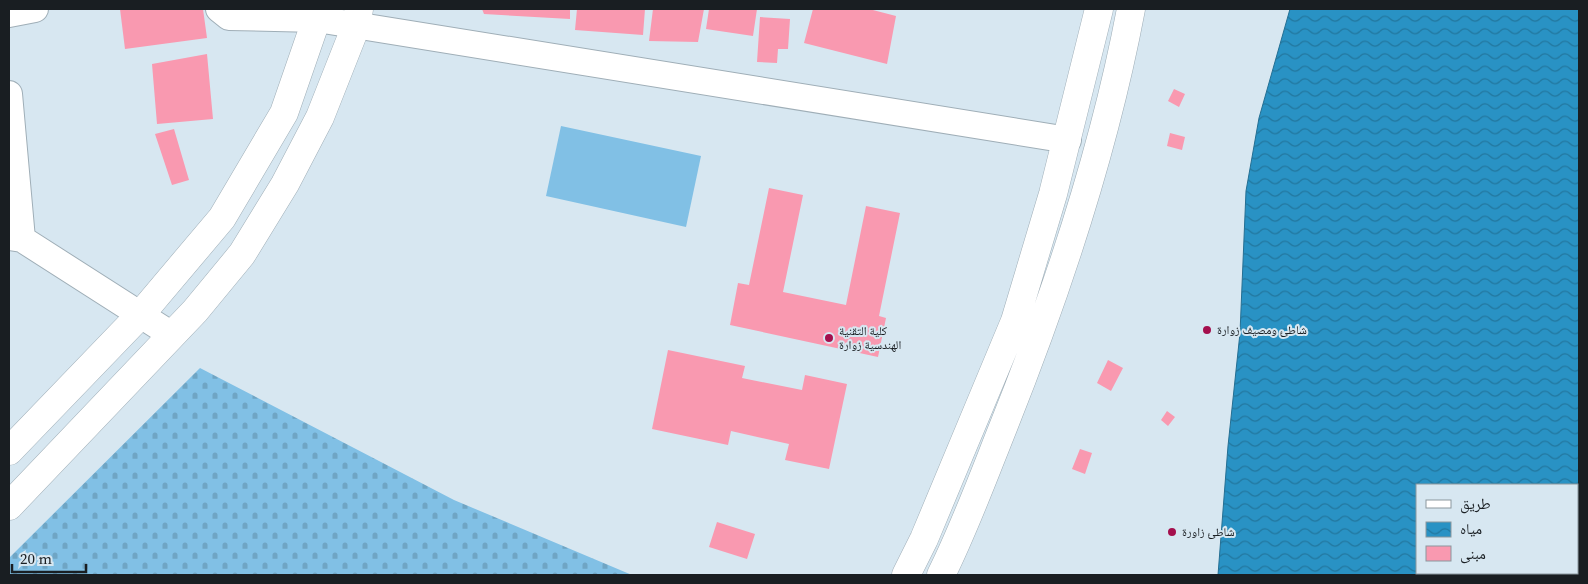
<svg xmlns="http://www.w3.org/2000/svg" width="1588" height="584" viewBox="0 0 1588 584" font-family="'Source Serif 4','Noto Naskh Arabic',serif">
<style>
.grass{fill:#81c0e5}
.cemetery{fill:url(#cemetery-stones)}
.water{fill:url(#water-waves);stroke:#246f93;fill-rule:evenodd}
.building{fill:#f999b0}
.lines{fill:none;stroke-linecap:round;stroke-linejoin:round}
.street-casing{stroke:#9faeb7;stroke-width:28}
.secondary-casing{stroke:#9faeb7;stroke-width:29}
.street{stroke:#fff;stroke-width:26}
.secondary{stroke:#fff;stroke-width:28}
.poi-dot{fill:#a40f4d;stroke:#d7e7f1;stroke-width:2}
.labels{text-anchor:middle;stroke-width:4;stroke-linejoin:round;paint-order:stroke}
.poi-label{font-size:12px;fill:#191e22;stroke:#d7e7f1;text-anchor:start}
</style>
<defs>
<pattern id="cemetery-stones" width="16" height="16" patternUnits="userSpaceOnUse" patternTransform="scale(1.25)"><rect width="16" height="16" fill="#81c0e5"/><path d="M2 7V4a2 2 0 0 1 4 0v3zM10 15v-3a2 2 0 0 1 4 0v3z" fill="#6fa5c4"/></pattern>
<pattern id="water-waves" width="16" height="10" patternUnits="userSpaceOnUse" patternTransform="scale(1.25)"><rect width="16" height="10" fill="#2992c4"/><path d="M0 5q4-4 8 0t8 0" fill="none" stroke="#22779f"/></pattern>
</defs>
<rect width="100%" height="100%" fill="#d7e7f1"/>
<!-- grass -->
<path class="grass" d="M561,126L701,156L686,227L546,196Z"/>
<!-- cemetery -->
<path class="cemetery" d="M200,368L454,500L632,575H9V558Z"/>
<!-- water -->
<path class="water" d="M1290,9H1579V575H1218L1228,446L1240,333L1246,191L1259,118ZM1417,485H1577V573H1417Z"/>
<!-- building -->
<path class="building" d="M120,9H203L207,38L125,49Z
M482,9H570V19L484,14Z
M577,9H645L643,35L575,30Z
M653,9H704L698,42L649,41Z
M709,9H757L753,36L706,29Z
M813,9H869L896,16L887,64L804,43Z
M760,17L790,19L788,49H778L777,63L757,62Z
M207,54L213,119L157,124L152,64Z
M1174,89L1185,94L1179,107L1168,101Z
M174,129L189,180L172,185L155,134Z
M1170,133L1185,137L1182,150L1167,146Z
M769,188L803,195L783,292L846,305L866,206L900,213L879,316L886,318L878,357L730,325L738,283L749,285Z
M668,350L745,366L742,378L802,390L805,375L847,384L829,469L785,460L789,444L731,431L728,445L652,429Z
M1108,360L1123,368L1111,391L1097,383Z
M1167,411L1175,417L1168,426L1161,420Z
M1080,449L1092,453L1085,474L1072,469Z
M717,522L755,534L747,559L709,547Z"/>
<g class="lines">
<defs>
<path id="street" d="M219,9L229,17L317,19L1068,140
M9,14L35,9
M9,94L22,239
M9,237L22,239L172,335"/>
<path id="secondary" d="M9,451L141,314L222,218L284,113L320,9
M9,506L195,311L242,254L285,184L320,117L356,26L359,9
M906,575L924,539L1015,321L1053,194L1099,9
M941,575C965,527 984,475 1004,425C1058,290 1104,152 1131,9"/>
</defs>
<!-- street casing -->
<use href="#street" class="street-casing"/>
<!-- secondary casing -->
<use href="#secondary" class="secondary-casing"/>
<!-- street -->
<use href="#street" class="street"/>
<!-- secondary -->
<use href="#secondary" class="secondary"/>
</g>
<!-- markers -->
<g class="poi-dot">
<circle cx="1207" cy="330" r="5"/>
<circle cx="829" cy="338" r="5"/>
<circle cx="1172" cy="532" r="5"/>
</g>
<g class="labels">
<!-- poi labels -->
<g class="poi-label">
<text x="1217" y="334">شاطئ ومصيف زوارة</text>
<text x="839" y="335">كلية التقنية<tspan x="839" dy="14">الهندسية زوارة</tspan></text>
<text x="1182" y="536">شاطئ زاورة</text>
</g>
</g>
<!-- border -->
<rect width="1588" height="584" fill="none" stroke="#191e22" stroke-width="20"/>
<!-- legend -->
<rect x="1416" y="484" width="162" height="90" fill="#d7e7f1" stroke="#8b979e"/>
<rect x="1426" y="500" width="25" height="8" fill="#ffffff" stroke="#8b979e"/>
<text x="1460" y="509" font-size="15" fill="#191e22">طريق</text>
<rect x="1426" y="522" width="25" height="15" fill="url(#water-waves)" stroke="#8b979e"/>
<text x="1460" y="534" font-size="15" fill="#191e22">مياه</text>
<rect x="1426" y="546" width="25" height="15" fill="#f999b0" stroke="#8b979e"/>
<text x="1460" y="559" font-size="15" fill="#191e22">مبنى</text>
<!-- scale -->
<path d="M12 564v8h74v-8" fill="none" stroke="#191e22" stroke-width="2.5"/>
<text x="20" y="564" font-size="15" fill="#191e22" stroke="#d7e7f1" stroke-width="4" paint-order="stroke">20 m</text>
</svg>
